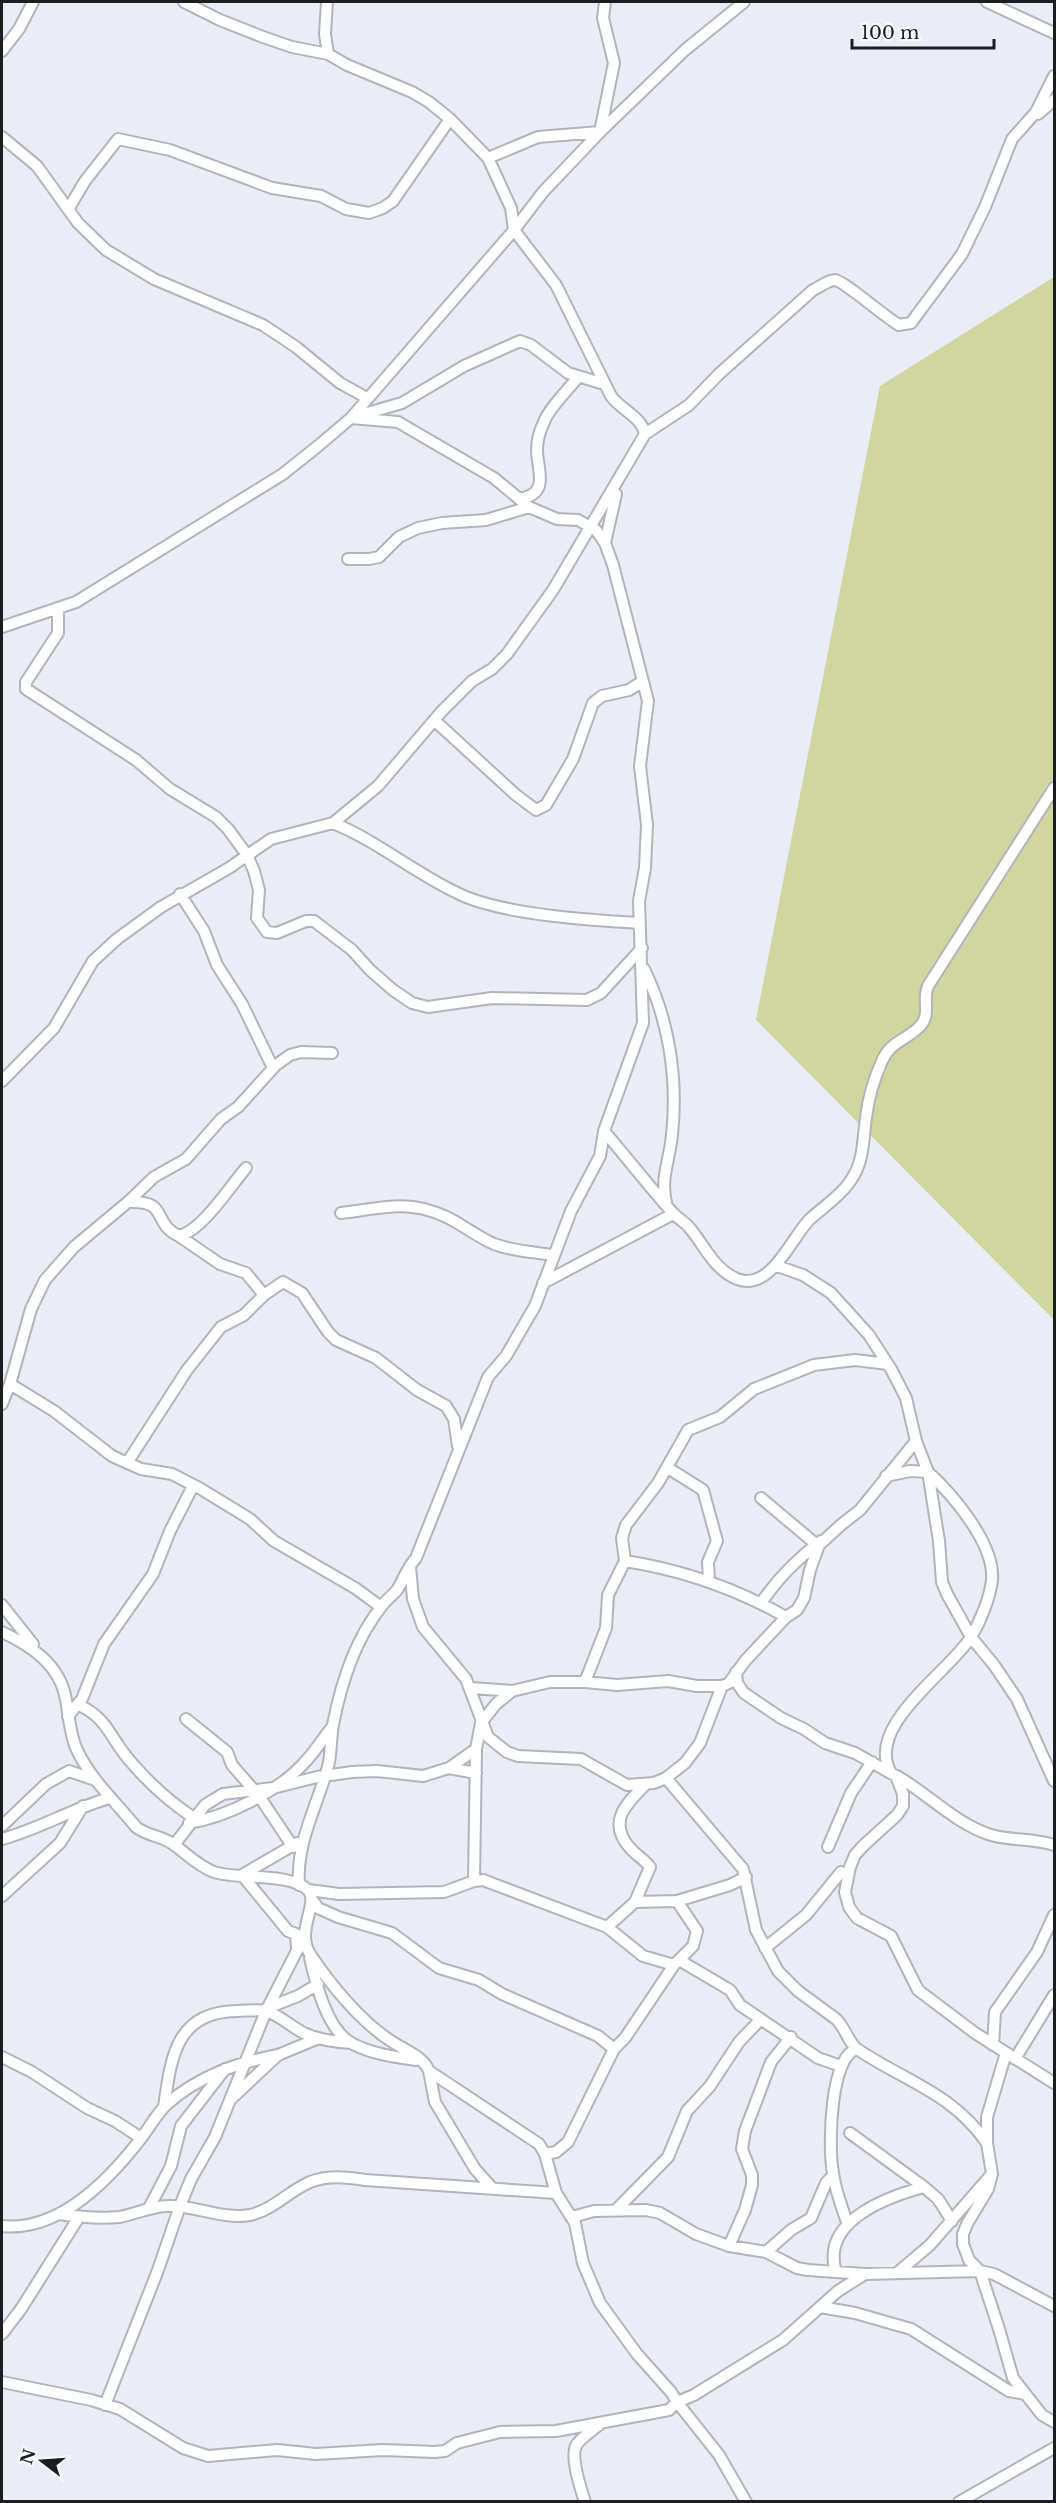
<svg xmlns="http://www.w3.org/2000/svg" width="1056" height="2503" viewBox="0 0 1056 2503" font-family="'Libre Baskerville',serif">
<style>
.green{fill:#d0d69d}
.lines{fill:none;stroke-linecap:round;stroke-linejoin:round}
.minor-casing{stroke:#b1b4bb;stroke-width:14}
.minor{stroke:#fff;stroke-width:10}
</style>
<rect width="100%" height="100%" fill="#eaedf5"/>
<!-- green -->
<path class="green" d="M1054,277V1320L756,1020L880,386Z"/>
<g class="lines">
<defs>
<path id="minor" d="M327,2L325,34L328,54
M987,2L1054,33
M2,51L19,29L33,2
M1038,114L1054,100
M2,137L37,166L78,223L106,250L154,279L263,325L296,347L340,383L367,398
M488,158L538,137L600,132L614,63L603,18L605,2
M69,208L85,181L118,139L170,150L272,188L321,196L346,209L369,213L383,208L393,201L450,119
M357,416L402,403L464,366L520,341L531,345L568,373L604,384
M645,434L689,405L719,374L813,290C820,287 828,280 835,280C844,281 886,318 899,325L911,323L962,254L985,207L1012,139L1036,112L1054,76
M519,499C551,494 537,470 537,450C537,440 540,430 544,422C549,408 569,389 578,377
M605,543L616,494
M348,559H369L379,557L399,537L418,528L442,523L486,520L529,507
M58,610V633L26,682V689L136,760L170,789L216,817L228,829L247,855L254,871L259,890L257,918L267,932L277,933L306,921H314L352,950L370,970L393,990L412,1003L428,1007L492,998L587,1000L601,993L642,948
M2,627L76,602L283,474L318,446L351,418L514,230L543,192L600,132L685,50L744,2
M434,720L516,795L536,810L546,805L573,759L593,703L602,696L629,690L643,681
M333,823C380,842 419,877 466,897C511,915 589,920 639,923
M180,894L204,931L217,965L242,1004L273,1068
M644,969C669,1020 678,1078 672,1135C670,1158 660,1179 666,1202
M2,1081L54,1028L93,961L117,939L161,907L229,868L271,839L333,823L378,786L442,711L472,681L492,669L507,654L553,590L645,434C642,417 621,410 611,396L556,285L514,230L511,208L488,158L450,119L429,102L412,92L347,65L328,54L292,47L263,37L220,20L184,2
M604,1131C627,1158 648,1185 671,1211C676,1217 683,1221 688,1226C704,1244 713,1269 737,1279C770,1292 791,1239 809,1220C824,1206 844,1194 854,1175C864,1158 863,1137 866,1118C868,1099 874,1079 882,1061C891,1040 908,1040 921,1025C931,1013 922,999 928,986L1054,788
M128,1202C170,1200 151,1223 179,1236C202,1231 231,1185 246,1168
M341,1213C368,1210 397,1202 424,1209C454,1216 469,1233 494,1244C512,1251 534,1252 553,1255
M179,1236L220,1264L246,1273L264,1295
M777,1266L803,1275L831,1293L869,1335L891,1369L906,1398L916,1441L928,1472L939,1541L942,1582L947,1594L971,1637L994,1665L1017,1699L1054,1781
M543,1283L673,1214
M10,1384L54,1411L112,1456L141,1469L172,1474L201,1489L250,1519L274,1541L355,1588L381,1607
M2,1404L10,1384L31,1309L45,1280L74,1247L128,1202L154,1177L186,1159L221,1119L238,1107L276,1065L290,1055L301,1052L332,1053
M127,1463L187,1370L221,1327L244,1315L264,1295L283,1282L302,1293L328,1332L336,1340L376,1358L417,1390L446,1406L454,1419L458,1446
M668,1468L703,1490L717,1541L708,1562L709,1581
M886,1476L910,1471L928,1472C953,1495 995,1544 992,1580C990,1598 980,1622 971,1637C950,1671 866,1725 890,1771
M761,1498L817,1545
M625,1561C683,1570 735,1588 786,1617
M410,1567L413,1599L423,1627L466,1679L488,1737L507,1752L518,1756L581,1759L627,1785L654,1783L666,1778L685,1763L700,1743L722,1686
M761,1603C778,1578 797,1559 821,1541
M2,1605L33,1644
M2,1632C31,1646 60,1664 66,1700C69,1715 70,1736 77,1750C91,1780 115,1801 136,1827C147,1836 162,1836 173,1844C187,1854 198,1866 214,1872C237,1880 290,1872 308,1890C320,1902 295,1931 310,1954C330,1984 361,2022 391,2041C404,2050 423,2056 429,2071L539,2144L545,2154L556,2193L575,2223L583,2263L600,2303L637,2354L671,2392L677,2402L719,2455L746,2502
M736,1672L737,1683L744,1693L781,1718L804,1729L825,1743L855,1753L896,1776L903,1794V1806L897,1815L863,1846L855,1855L850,1867L845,1892L849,1907L857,1918L891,1936L918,1990L975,2033L1054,2083
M585,1682L606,1628L608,1595L625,1561L622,1538L626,1525L658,1483L688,1430L720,1417L754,1389L814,1365L855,1360L888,1364
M471,1688L512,1691
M79,1705C109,1719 110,1739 131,1762C149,1783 171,1803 194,1818
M68,1716L82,1699L104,1644L153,1574L170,1531L193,1486
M186,1719L227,1752L232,1765L259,1796L293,1847
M449,1768L476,1773
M897,1776C928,1794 956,1824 991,1835C1011,1841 1034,1838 1054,1845
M666,1778L743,1869L756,1930L778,1971L798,1991L836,2019C845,2027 848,2042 857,2049C906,2082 951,2092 987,2143
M189,1823C226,1817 279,1791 304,1763C315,1752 323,1738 333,1726
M2,1826L46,1784L69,1771L95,1780
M2,1839C39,1829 72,1809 109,1798
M297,1843L242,1875L288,1931L296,1934L297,1948
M174,1845L205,1805L223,1794L273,1788L317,1777L352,1772L377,1771L423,1776L449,1768L476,1749
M828,1847L851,1793L872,1762
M474,1881L476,1749L481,1723L496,1704L512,1691L550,1682H585L617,1685L668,1681L697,1686H722L729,1683L745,1661L786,1617L797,1610L804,1598L810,1570L819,1545L842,1524L860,1510L916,1441
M299,1885C296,1844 316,1808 327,1770C332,1755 330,1740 333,1725C341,1683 355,1640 381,1607C386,1600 392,1596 397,1590C404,1579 407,1568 416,1558L488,1377L506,1356L535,1306L571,1211L600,1156L604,1131L643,1023L639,901L645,868L647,825L640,766L648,701L613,565L605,543L596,530L578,520L557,519L529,507L494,478L398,422L351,418
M309,1890L339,1894L444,1892L474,1881L483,1880L607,1927L643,1956L674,1965
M2,1896L60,1843L83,1806
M313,1901L318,1908L338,1917L392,1933L439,1968L479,1980L502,1994L598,2036L614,2049
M635,1902L650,1867C645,1860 636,1855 630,1848C607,1822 626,1804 645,1785
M607,1927L635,1902L677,1901L730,1885L746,1877
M765,1948L806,1915L841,1872
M310,1958C316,1984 327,2031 353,2044C372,2054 395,2057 416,2060
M679,1960L730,1990L740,2005L818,2058L841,2066
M267,2008L298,1996L318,1984
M993,2045L995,2012L1037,1952L1054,1915
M1006,2053L987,2117V2143L992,2174L988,2189L967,2224L963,2234V2244L969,2260L980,2271L999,2329L1013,2378L1042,2415L1054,2422
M2,2057L32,2072L87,2108L115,2121L141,2138
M1015,2059L1054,1995
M429,2071L435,2102L475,2169L493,2189
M231,2099L278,2055L319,2038
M164,2107C171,2057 176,2011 238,2011C247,2011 258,2009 266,2011C280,2015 292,2028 306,2034C320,2040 336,2042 351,2043
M850,2133L924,2187L938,2199L952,2221
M545,2154L556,2152L568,2142L614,2049L625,2038L674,1965L693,1946L697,1931L677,1901
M149,2208L171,2166L181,2126L225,2069
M617,2209L668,2157L687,2111L710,2086L739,2042L761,2019
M59,2214C79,2217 99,2219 119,2217C136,2214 151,2206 168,2206C196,2205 222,2220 250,2215C273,2210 289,2191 310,2182C328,2175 347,2177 365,2180L556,2193
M572,2217L594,2211L646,2210L660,2213L696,2234L729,2246L766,2252L797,2268L808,2270L865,2274L980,2271L994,2274L1054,2306
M848,2225C841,2205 834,2186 832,2166C829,2142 830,2056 857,2049
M2,2226C59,2232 110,2179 142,2137C150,2127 157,2113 167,2104C199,2076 236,2063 278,2055
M729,2246L745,2210L752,2185V2175L742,2149L745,2131L771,2062L791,2037
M766,2252L791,2230L811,2218L826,2183L833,2175
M836,2272C820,2221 887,2197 924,2187
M897,2273L930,2245L990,2176
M820,2307L855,2313L911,2329L1009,2391L1025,2394
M2,2334L21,2309L79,2217
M2,2382L91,2400L120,2409L183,2448L208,2456L277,2450L316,2454L383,2450L435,2452L445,2451L457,2443L500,2432L556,2431L669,2410L677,2402L694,2395L783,2340L838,2291L865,2274
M105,2405L158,2270L180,2206L191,2179L215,2137L266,2011L304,1937
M585,2502C581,2489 569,2455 577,2444C583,2436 593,2430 600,2424
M959,2502L1054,2448"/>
</defs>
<!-- minor casing -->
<use href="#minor" class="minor-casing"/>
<!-- minor -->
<use href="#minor" class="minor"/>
</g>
<!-- border -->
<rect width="1056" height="2503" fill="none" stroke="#1c1d20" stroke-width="6"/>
<!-- north arrow -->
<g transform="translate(42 2461) rotate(287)" stroke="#f9faff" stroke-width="4.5" paint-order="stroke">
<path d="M0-4.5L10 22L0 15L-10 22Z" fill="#1c1d20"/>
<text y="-9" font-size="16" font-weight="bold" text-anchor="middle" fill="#1c1d20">N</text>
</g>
<!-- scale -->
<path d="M852 39v9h142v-9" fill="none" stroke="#1c1d20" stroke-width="3"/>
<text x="861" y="39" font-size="18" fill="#1c1d20" stroke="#f9faff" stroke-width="4.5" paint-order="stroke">100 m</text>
</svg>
